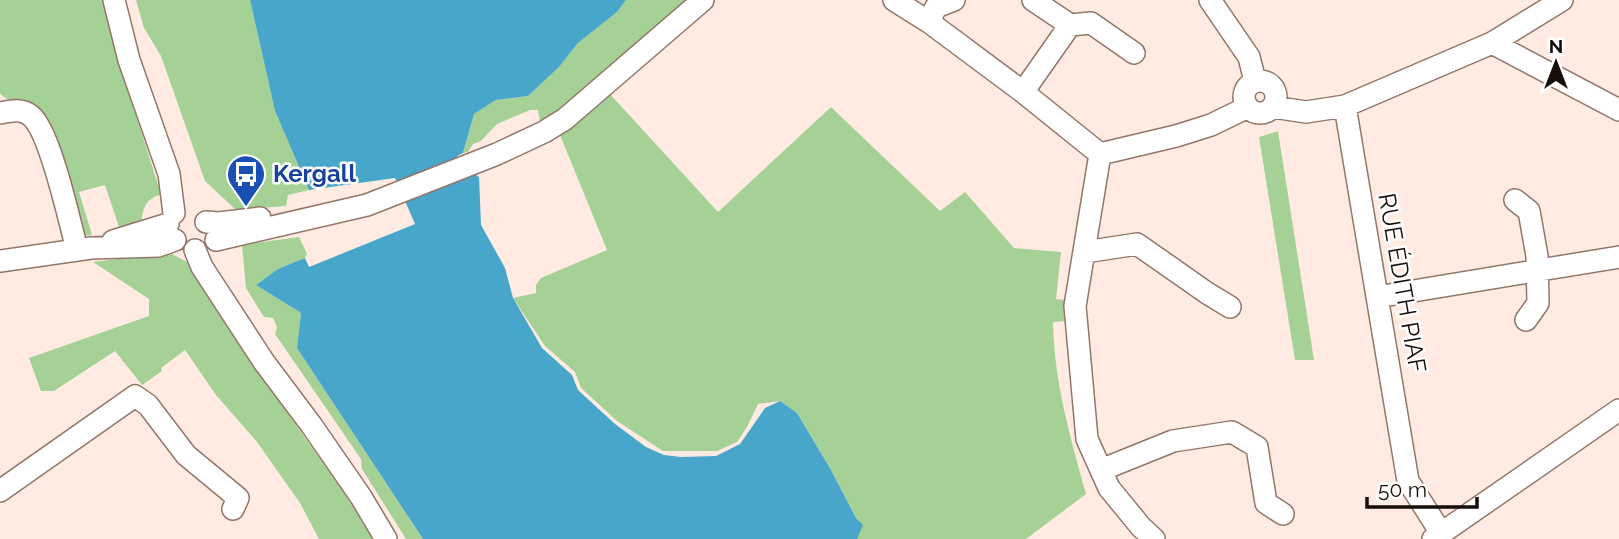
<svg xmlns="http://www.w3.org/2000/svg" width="1619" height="539" viewBox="0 0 1619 539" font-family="Raleway,sans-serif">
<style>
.green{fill:#a5d196}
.water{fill:#47a6ca}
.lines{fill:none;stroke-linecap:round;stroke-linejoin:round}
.minor-casing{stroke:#937669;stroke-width:24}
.minor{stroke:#fff;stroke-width:21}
.labels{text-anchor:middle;stroke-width:5;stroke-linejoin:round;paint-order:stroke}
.transit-label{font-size:24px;font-weight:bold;fill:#164399;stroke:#fff;text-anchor:start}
.street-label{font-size:24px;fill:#180e09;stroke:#fff}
</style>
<rect width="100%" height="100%" fill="#ffebe2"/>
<!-- green -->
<path class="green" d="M0,0H105L126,84L161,194C145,200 144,206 141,222L119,227L105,185L79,192L92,235L83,236L29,104L9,100L0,94Z
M136,0H250L275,111L309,190L288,195L286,206L236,210L205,181L161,56L144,28Z
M626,0H686L569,102L540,122L538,110H530L497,124L481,141L473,144L468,152L463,153L474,114L496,100L528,96L559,67L578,43L617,12Z
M609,93L718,212L831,107L940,211L965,192L1014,248L1061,252L1056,299L1065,300V321L1053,322C1054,382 1070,436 1086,494L1026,539H856L862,525L856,518L831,470L797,413L780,401L758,404L747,427L737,442L717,451H663L617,421L581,388L575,372L545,346L513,298L536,293V285L541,278L607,250L560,135Z
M1278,131L1314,360H1295L1259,137Z
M299,237L307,254L305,258L278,269L256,285L301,313L297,348L423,539H406L362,469L361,459L275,334L277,327L273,318L264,317L246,288L242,245Z
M159,254H172L187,262L263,379L343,491L373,539H319L300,503L257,442L216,395L185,350L161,368L162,371L142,385L115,351L54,391H41L29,358L149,316V299L93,262Z"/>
<!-- water -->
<path class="water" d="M250,0H626L617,12L578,43L559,67L528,96L496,100L474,114L463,153L457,156L460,164L479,177L481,225L505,268L513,298L542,348L572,375L578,390L615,424L646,447L664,455L681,457L716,456L740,444L765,408L780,401L797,413L831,470L856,518L863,525L857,539H423L297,348L301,313L256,285L278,269L305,258L309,267L415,224L395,178L309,190L275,111Z"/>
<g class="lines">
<defs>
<path id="minor" d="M114,0L129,60L169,174L174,213
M894,0L929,22L936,7L954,0
M1033,0L1070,25L1091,23L1134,53
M1210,0L1249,57L1255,81
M929,22L1023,92L1100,154
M1492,43L1562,0
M1244 97a16 16 0 1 1 32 0a16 16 0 1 1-32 0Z
M1023,92L1070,25
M1345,106L1408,481L1441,533
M1273,107L1306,112L1345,106L1492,43L1619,110
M0,113C11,111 22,108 31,116C50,131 70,223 77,250
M1100,154L1075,306L1087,439L1109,488L1141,527L1154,539
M1100,154L1176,136L1211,125L1248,107
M1515,200L1529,211L1537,256L1538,303L1526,320
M206,222L219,223L260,218
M216,240L367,205L497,154L544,132L565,119L703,0
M113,241L168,224
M195,250L202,267L264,362L312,426L361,497L386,539
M1085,252L1137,244L1207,293L1230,307
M0,261L91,248L158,246L175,240
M1377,297L1619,257
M1101,470L1173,441L1232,432L1257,447L1266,503L1283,514
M0,491L135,396L148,405L186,455L238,498L233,509
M1433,539L1619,410"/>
</defs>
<!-- minor casing -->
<use href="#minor" class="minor-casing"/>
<!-- minor -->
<use href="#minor" class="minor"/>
</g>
<!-- icons -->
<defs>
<symbol id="bus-pin" viewBox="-11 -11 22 30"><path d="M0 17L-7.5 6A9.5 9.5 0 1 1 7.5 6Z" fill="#1a4fb4" stroke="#fff"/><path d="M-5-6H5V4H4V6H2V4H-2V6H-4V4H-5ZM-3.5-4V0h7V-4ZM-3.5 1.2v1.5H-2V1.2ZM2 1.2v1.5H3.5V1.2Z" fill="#fff"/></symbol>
</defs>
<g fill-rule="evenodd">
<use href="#bus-pin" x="224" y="152" width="44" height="60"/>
</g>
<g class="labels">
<!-- transit labels -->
<g class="transit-label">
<text x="273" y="182">Kergall</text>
</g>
<!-- street labels -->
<g class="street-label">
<text transform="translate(1402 283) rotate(80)" y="8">RUE ÉDITH PIAF</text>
</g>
</g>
<!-- north arrow -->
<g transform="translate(1556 63)" stroke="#ffffff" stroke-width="5" paint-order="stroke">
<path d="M0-5L12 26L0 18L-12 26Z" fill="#180e09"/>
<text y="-10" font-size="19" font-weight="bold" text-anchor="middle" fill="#180e09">N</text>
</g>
<!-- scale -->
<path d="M1367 497v10h110v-10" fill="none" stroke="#180e09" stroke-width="3.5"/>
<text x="1378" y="497" font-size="21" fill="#180e09" stroke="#ffffff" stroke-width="5" paint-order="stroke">50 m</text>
</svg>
